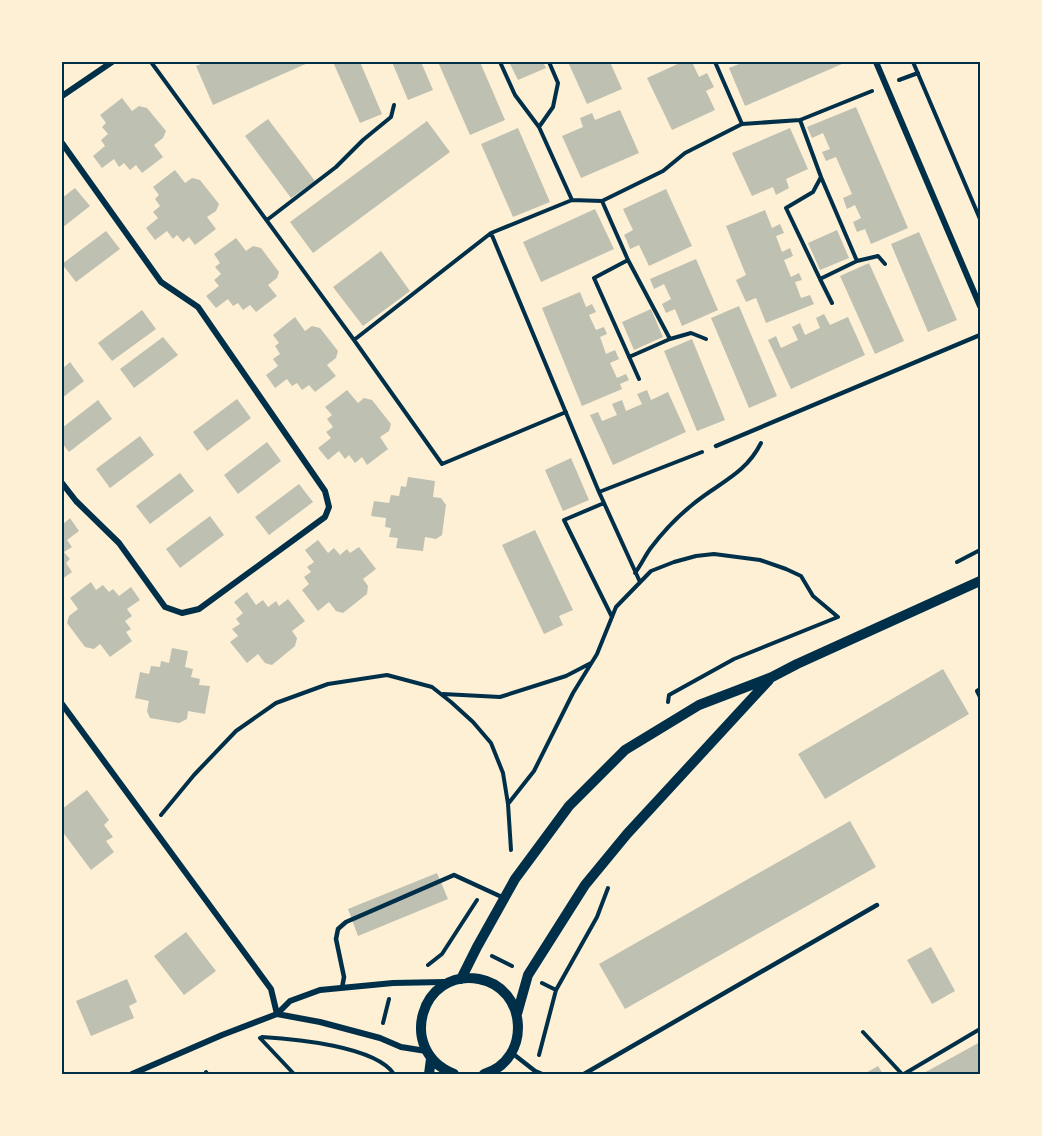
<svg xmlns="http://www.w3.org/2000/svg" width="1042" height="1136" viewBox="0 0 1042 1136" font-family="'Roboto Condensed',sans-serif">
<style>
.building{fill:#bec0b2}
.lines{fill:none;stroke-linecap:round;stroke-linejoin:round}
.path{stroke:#003049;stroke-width:4}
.service{stroke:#003049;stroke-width:4.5}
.minor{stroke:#003049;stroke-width:6}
.tertiary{stroke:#003049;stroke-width:10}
.neatline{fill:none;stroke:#003049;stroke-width:2}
</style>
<rect width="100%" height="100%" fill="#fdf0d5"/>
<!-- building -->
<path class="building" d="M206,62H307L308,63L213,105L196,66Z
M333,62H360L382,114L360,123Z
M392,62H421L433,90L408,100Z
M438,62H480L505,120L470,135Z
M509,62H543L546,68L518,80Z
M568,62H610L622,89L587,104Z
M682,62H692L699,77L707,73L714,87L706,91L715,110L672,130L647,78Z
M744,62H840L842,64L745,106L729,68Z
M122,98L132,111L139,106L147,108L166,131L163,138L154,145L163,157L142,173L136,165L130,170L124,163L119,167L114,159L102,168L93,156L105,146L101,140L108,134L102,127L106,123L100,115Z
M856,107L908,228L871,244L865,229L857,232L853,222L861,218L855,205L847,209L843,198L852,194L836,157L826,161L822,152L830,149L823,133L812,138L807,127Z
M620,110L639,153L581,178L562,136L583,127L580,118L592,113L595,120Z
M268,119L315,181L291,198L245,136Z
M427,121L450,152L313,253L290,222Z
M518,128L550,202L513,217L481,144Z
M790,128L808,169L786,179L789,188L776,195L773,187L752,196L732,153Z
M175,170L185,183L192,178L200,180L219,204L216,211L207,217L216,229L195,245L189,237L183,242L177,235L173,239L167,231L155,240L146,228L158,218L153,212L160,206L155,199L159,195L153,187Z
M75,188L90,206L62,228V198Z
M666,189L692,246L649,266L639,245L630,249L627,241L624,235L633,230L623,209Z
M595,209L614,249L541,282L523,242Z
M765,210L772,228L780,224L784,233L776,236L782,252L790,248L793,256L784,260L791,277L799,273L802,280L795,282L801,298L810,295L814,304L766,323L756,298L746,302L736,280L746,275L726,226Z
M837,230L849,258L820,270L808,243Z
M106,231L120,249L76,282L62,264Z
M919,232L957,320L928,332L891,244Z
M236,238L246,251L253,246L261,248L279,272L277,278L268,285L277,296L256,312L250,305L243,310L238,303L233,306L228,299L216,308L206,296L219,286L214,280L221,274L215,267L220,263L214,254Z
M381,251L410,291L363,326L333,287Z
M696,259L718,310L682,326L675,309L666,313L662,304L671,299L664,284L654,289L650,279Z
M869,263L904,341L875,354L840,276Z
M580,292L586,307L592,304L596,312L589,315L596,330L604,327L607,334L600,337L606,354L615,350L619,359L610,363L617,378L626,374L629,380L620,384L622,389L582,406L542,308Z
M739,306L777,396L749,408L711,318Z
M651,309L663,337L634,350L622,322Z
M142,310L156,329L112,361L98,343Z
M824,314L830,325L848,317L865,355L791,389L768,340L776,336L781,348L798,340L792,327L800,323L805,335L820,328L816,318Z
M295,317L305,331L312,326L320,328L338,351L336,358L327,365L336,376L315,392L309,385L302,390L297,383L292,386L287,379L275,388L266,375L278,366L273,359L280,354L275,346L279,343L273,335Z
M163,337L178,355L134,388L120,369Z
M692,339L725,420L697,431L664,351Z
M70,362L84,381L62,398V369Z
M347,390L358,403L364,398L372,400L391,424L389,431L380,437L388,449L367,465L362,457L355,463L349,455L345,459L339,451L328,460L318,448L331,438L326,432L333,427L327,419L332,415L325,407Z
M647,390L651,400L668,392L686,432L613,465L590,415L598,412L602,421L617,415L612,404L622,400L626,411L642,404L637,394Z
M237,399L251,418L207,451L193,432Z
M98,400L112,419L69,452L62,443V428Z
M140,436L154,455L110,488L96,469Z
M267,442L281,461L238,494L224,475Z
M571,458L589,500L563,511L545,470Z
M180,473L194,491L150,524L136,506Z
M408,477L435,481L433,497L441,498L446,505L442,535L436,539L425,537L423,551L396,548L398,538L389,537L391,528L385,527L386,518L371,516L374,501L389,503L391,495L399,496L401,486L406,487Z
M299,484L313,502L269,535L255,517Z
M210,516L224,535L180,568L166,549Z
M70,518L79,531L67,540L72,547L64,552L70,559L66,563L72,572L62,579V525Z
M535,530L573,610L559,616L563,625L544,634L502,545Z
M318,540L328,553L334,548L340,555L347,549L350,553L359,547L376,569L363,579L368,586L367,594L343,613L336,611L329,602L318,611L302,590L309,584L304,577L311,572L307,567L314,562L305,550Z
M91,582L96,590L103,585L109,592L113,589L119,596L131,587L140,600L127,609L132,616L125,621L131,629L126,632L132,641L110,657L100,644L94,649L85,647L67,623L69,616L78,609L70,598Z
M247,592L256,605L263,600L268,607L276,601L279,606L288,599L305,621L292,631L297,638L295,646L272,665L265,663L258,654L247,663L230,642L238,636L232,629L240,624L236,619L243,613L234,602Z
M172,648L188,651L185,667L193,669L191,677L200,679L199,685L210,686L205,714L188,711L187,719L179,723L150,718L147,711L149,701L135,698L140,672L149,674L151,666L160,667L161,661L169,663Z
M943,669L969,714L825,799L798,754Z
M87,790L109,820L104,825L113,837L106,841L114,852L91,870L62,831V809Z
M850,821L876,867L625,1009L599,964Z
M437,873L448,899L358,936L348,909Z
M186,932L216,971L184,995L154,956Z
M931,947L955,991L932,1004L907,960Z
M127,979L137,1002L129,1006L134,1018L91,1036L76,1001Z
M980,1042V1074H922L962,1052Z
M878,1066L883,1074H864Z"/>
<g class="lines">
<!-- path -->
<path class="path" d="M151,62L354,340L442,464L566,412
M500,62L515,95L539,127L572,200
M715,62L742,124
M913,62L980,219
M899,80L918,73
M800,120L821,177L857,261L878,256L885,264
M539,127L553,107L558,83L549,62
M602,201L663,171L685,153L742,124L800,120L872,91
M267,220L336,167L363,140L391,117L394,105
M491,233L572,200L602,201L628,260L594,278L639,379
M628,260L670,339L691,333L706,339
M820,279L786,208L813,192L821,177
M832,303L820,279L857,261
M354,340L491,233L599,492L640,582
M629,357L670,339
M599,492L702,452
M604,503L564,520L612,617
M957,562L980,550
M635,573C641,565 645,556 650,549C662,533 677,517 692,505C718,483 745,475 761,443
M980,689L977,691L980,697
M443,694L500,697L566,676L591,663
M508,804L534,771L573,693L597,654L616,607L651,571L674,562L696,556L714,554L760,560L786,569L801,576L813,596L838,617L734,659L669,695L668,702
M161,815L194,775L236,731L276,703L328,684L387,675L432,687L451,702L473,722L491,743L503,773L508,804L511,850
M492,956L512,966
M428,965L442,954L477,900
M542,983L556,990
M383,1023L389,999
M863,1032L902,1074
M262,1037C295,1039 375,1046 394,1074
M260,1038L294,1074
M539,1055L556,990L597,917L608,888
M206,1072L207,1074
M904,1074L980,1029"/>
<!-- service -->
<path class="service" d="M716,446L980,335
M342,988L344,977L336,939L338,929L346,922L454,875L504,898
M512,1053L535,1071L542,1074
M584,1074L877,905"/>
<!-- minor -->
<path class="minor" d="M876,62L980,306
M62,96L112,62
M62,143L161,282L198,307L325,491L329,507L325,517L199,609L182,613L165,607L119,543L76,501L62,483
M62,704L271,989L277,1014
M277,1014L320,1022L380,1038L401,1047L426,1051
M132,1074L222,1035L277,1014L290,1001L320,990L393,983L444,982"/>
<!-- tertiary -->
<path class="tertiary" d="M461,979L477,947L515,879L569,806L625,750L699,705L772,677L797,664L980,581
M517,1014L528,975L585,885L627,834L769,680
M429,1074L431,1059
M454,1074C396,1051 421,968 479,979C528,988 532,1060 484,1074"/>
</g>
<!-- border -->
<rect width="1042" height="1136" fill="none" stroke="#fdf0d5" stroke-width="126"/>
<rect x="63" y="63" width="916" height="1010" class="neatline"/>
</svg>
